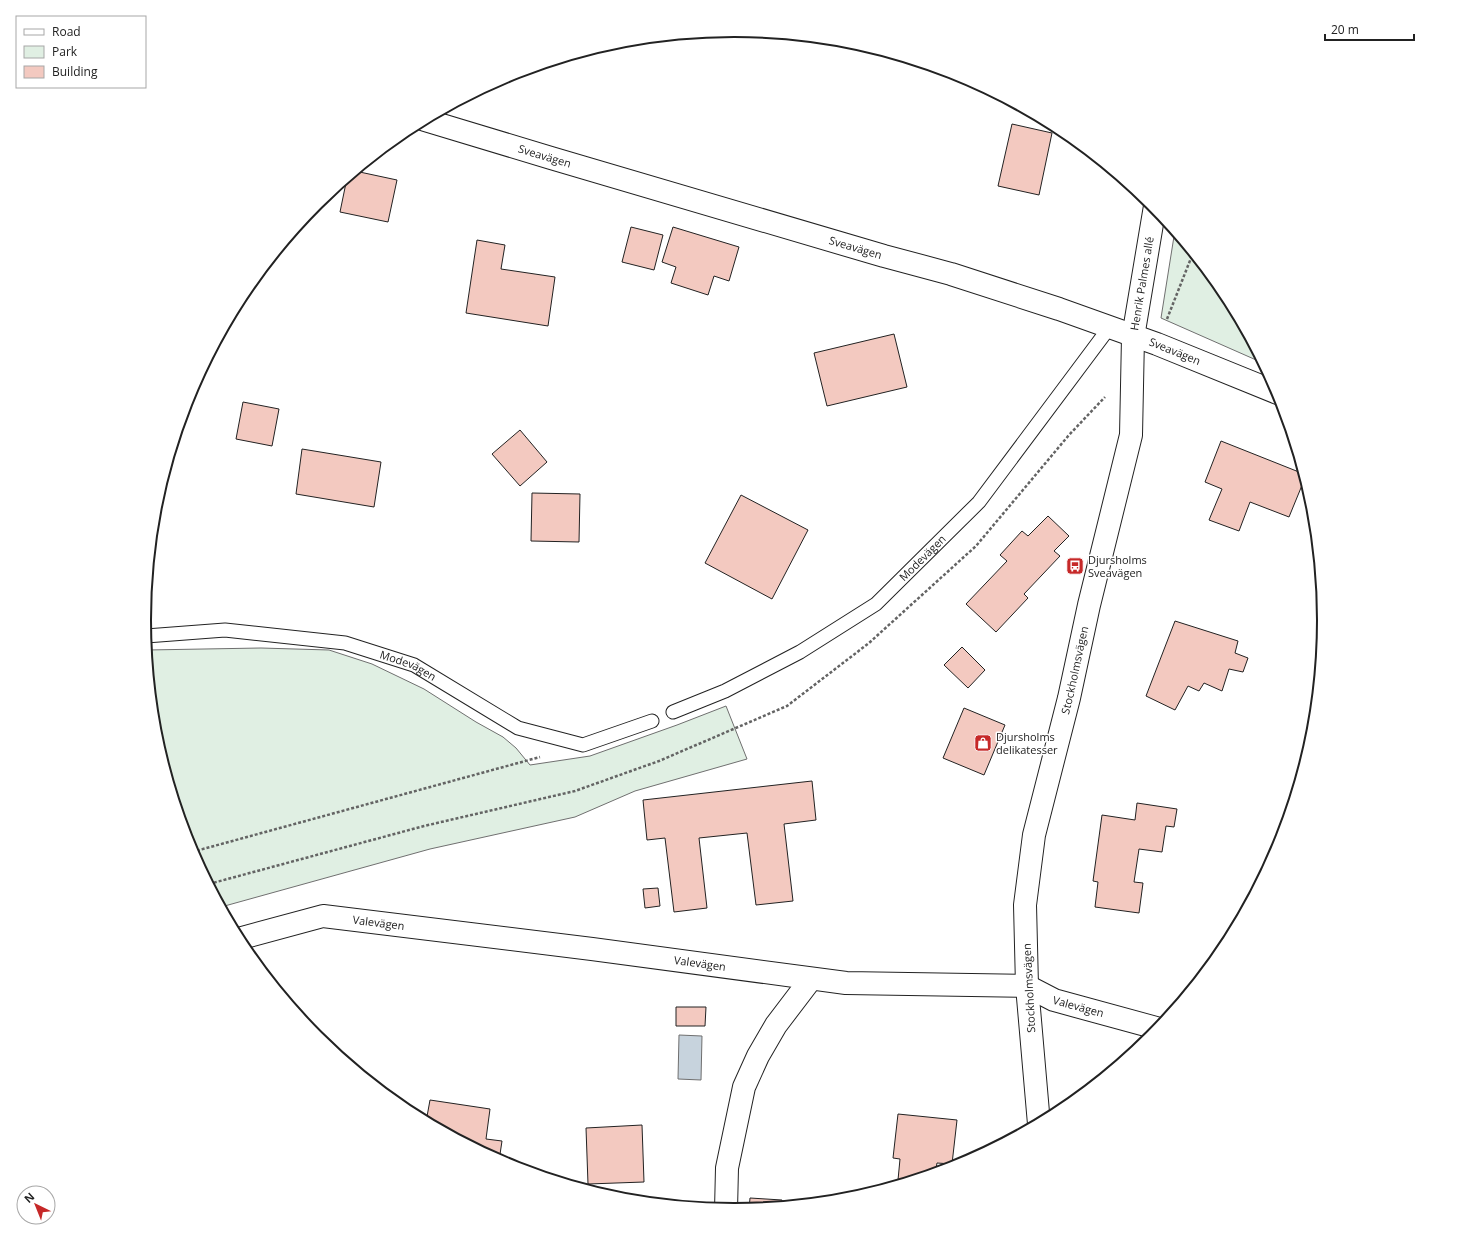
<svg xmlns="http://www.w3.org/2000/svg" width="1469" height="1241" viewBox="0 0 1469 1241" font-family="'Open Sans',sans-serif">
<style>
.green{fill:#e0efe3;stroke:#6f6f6f}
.water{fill:#c7d3dd;stroke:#6f6f6f}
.building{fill:#f3c9c0;stroke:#222}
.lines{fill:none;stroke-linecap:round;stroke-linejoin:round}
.lane-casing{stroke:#222;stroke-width:15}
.street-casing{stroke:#222;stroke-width:24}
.secondary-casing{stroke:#222;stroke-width:24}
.path{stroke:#646464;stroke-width:2.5;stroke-dasharray:3 2;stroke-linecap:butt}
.lane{stroke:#fff;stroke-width:13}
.street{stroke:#fff;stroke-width:22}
.secondary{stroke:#fff;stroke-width:22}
.labels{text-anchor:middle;stroke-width:3;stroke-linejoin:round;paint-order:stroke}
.street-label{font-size:11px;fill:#222;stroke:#fff}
.poi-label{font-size:11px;fill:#222;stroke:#fff;text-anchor:start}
.rim{fill:none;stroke:#222;stroke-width:2}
</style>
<rect width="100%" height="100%" fill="#fff"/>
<!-- green -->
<path class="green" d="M1175,230L1226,293L1263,363L1161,318Z
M261,648L329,650L372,664L424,689L476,722L503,737L516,748L530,765L590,756L677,725L726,706L747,759L635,791L575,817L430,849L221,907L189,846L155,735L147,650Z"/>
<!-- water -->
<path class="water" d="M679,1035L702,1036L701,1080L678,1079Z"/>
<!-- building -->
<path class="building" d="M761,33L817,38V41L761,35Z
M1012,124L1052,133L1039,195L998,186Z
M355,171L397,180L388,222L340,212L347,178Z
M631,227L663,235L654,270L622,262Z
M673,227L739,247L729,281L714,276L708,295L671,283L676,267L662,262Z
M477,240L505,245L501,269L555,277L548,326L466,313Z
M894,334L907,387L827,406L814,353Z
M243,402L279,409L272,446L236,439Z
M520,430L547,462L520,486L492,454Z
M1221,441L1304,474L1305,478L1289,517L1250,502L1239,531L1209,520L1222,489L1205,482Z
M302,449L381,462L374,507L296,494Z
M532,493L580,494L579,542L531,541Z
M741,495L808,530L772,599L705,563Z
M1048,516L1069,536L1054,551L1060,556L1024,594L1028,598L996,632L966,604L1007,561L1000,555L1022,531L1028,536Z
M1175,621L1238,641L1235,653L1248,658L1243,672L1229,669L1222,691L1204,683L1199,691L1188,686L1175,710L1146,696Z
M962,647L985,670L968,688L944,665Z
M964,708L1005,725L984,775L943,758Z
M812,781L816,820L784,824L793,901L756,905L747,833L699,838L707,908L674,912L665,838L647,840L643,800Z
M1137,803L1177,809L1174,827L1166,826L1162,852L1139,849L1134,882L1143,883L1139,913L1095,907L1098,882L1093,881L1102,815L1135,820Z
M1279,840L1282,841L1280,847L1260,885Z
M658,888L660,906L645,908L643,889Z
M676,1007H706L705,1026H676Z
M430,1100L490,1109L486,1139L502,1141L499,1161L426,1122Z
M898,1114L957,1120L952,1164L937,1163L935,1174L911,1181L898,1180L900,1159L893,1158Z
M642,1125L644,1182L588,1184L586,1128Z
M750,1198L782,1200V1206L749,1210Z"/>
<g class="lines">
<defs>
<g id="lane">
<path id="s1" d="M146,636L225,630L345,643L414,665L518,728L583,745L652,721"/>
<path id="s2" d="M673,712L725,691L800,652L876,604L979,502L1109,328"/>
</g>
<g id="street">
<path id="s3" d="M425,120L551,158L884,256L951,274L1059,309L1157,344L1280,394"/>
<path id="s4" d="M238,939L323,916L592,949L846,983L1027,986L1054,1000L1160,1029"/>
<path d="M726,1210L727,1168L744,1087L758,1056L776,1025L811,979"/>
</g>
<g id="secondary">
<path id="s5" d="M1039,1124L1027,986L1025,905L1034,835L1069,698L1089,605L1131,435L1133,337L1155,206"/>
</g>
</defs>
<!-- lane casing -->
<use href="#lane" class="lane-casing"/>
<!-- street casing -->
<use href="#street" class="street-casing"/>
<!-- secondary casing -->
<use href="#secondary" class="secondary-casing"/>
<!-- path -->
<path class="path" d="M1167,319L1193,253
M192,852L540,757
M209,884L424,826L575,791L659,761L787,706L869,643L976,546L1069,435L1105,397"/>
<!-- lane -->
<use href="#lane" class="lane"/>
<!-- street -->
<use href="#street" class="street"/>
<!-- secondary -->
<use href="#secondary" class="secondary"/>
</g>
<!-- icons -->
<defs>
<symbol id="bus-square" viewBox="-11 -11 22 22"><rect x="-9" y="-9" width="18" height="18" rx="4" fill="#c62828" stroke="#fff"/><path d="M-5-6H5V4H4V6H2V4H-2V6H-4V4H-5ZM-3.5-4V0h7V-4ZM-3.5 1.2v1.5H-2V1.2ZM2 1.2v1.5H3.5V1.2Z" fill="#fff"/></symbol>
<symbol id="shop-square" viewBox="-11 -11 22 22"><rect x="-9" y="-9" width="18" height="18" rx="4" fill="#c62828" stroke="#fff"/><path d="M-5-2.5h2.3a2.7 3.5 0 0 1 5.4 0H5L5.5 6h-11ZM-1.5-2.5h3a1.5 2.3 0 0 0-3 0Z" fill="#fff"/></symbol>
</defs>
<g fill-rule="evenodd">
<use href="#bus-square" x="1065" y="556" width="20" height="20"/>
<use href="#shop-square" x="973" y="733" width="20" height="20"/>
</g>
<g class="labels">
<!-- street labels -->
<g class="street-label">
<text dy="4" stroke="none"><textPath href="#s3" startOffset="125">Sveavägen</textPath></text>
<text dy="4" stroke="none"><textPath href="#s3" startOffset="449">Sveavägen</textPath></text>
<text dy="4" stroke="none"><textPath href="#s5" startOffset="854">Henrik Palmes allé</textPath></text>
<text dy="4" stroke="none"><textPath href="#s3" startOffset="785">Sveavägen</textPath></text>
<text dy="4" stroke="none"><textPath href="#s2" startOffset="296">Modevägen</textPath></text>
<text dy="4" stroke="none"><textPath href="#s1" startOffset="267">Modevägen</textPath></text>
<text dy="4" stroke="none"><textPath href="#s5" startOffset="460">Stockholmsvägen</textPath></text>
<text dy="4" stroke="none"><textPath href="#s4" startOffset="144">Valevägen</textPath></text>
<text dy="4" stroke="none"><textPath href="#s4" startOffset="468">Valevägen</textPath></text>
<text transform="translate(1029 988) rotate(-93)" y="4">Stockholmsvägen</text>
<text dy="4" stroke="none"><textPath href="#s4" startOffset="852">Valevägen</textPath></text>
</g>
<!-- poi labels -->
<g class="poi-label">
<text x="1088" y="564">Djursholms<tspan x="1088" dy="13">Sveavägen</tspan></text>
<text x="996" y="741">Djursholms<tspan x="996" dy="13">delikatesser</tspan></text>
</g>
</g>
<!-- crop -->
<path d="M0 0H1469V1241H0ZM151 620a583 583 0 1 1 1166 0a583 583 0 1 1-1166 0Z" fill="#fff" fill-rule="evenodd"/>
<path class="rim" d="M151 620a583 583 0 1 1 1166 0a583 583 0 1 1-1166 0Z"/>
<!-- legend -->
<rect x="16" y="16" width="130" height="72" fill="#ffffff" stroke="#a7a7a7"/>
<rect x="24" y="29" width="20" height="6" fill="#ffffff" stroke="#a7a7a7"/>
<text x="52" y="36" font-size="12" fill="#222222">Road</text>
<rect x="24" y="46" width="20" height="12" fill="#e0efe3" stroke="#a7a7a7"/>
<text x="52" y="56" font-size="12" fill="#222222">Park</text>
<rect x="24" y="66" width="20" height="12" fill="#f3c9c0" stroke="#a7a7a7"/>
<text x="52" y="76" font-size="12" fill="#222222">Building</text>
<!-- north arrow -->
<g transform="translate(36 1205) rotate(317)"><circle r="19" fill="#ffffff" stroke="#a7a7a7"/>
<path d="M0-3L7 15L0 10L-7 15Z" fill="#c62828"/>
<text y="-6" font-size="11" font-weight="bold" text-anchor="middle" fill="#222222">N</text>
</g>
<!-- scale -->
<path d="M1325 34v6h89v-6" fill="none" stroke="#222222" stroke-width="2"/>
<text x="1331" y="34" font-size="12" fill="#222222" stroke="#ffffff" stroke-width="3" paint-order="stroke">20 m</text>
</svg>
